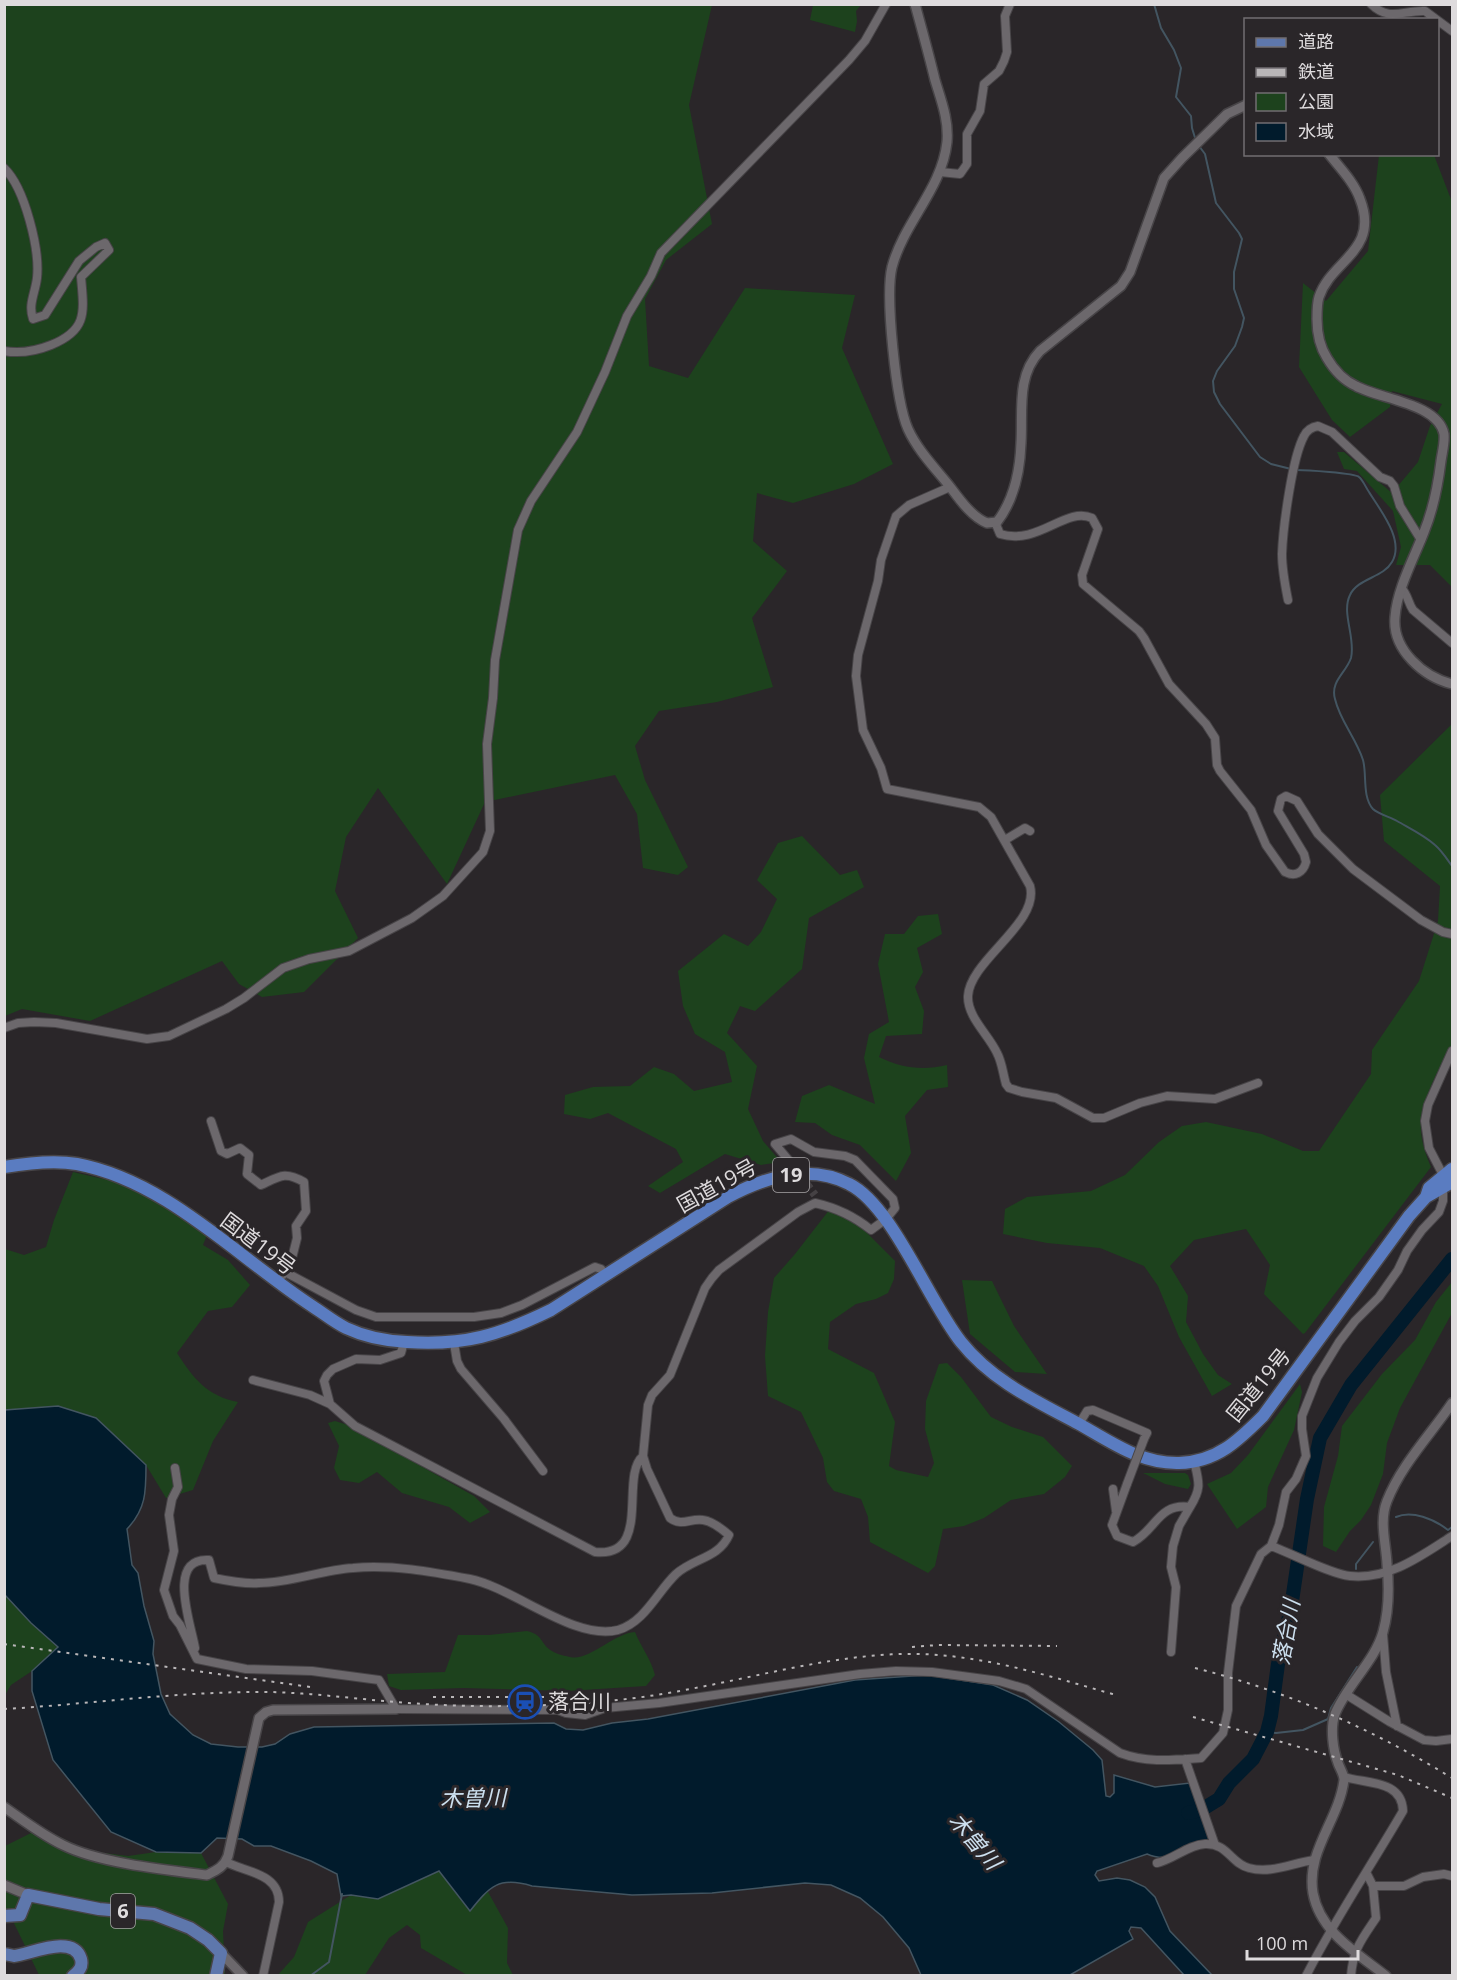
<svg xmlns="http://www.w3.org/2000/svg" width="1457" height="1980" viewBox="0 0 1457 1980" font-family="'Open Sans','Noto Sans JP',sans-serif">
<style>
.green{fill:#1d421d}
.water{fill:#011b2c;stroke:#435561;stroke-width:1.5}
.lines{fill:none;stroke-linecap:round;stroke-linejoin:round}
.stream{stroke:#435561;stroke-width:2}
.river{stroke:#011b2c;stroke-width:14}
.minor-tunnel{stroke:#454144;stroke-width:8;stroke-dasharray:8 4;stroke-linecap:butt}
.minor-casing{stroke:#474447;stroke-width:10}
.tertiary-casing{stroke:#474447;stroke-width:12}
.primary-casing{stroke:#474447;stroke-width:15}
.trunk-casing{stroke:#474447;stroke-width:15}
.minor{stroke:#6c686c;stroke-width:8}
.tertiary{stroke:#6c686c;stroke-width:9}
.primary{stroke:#5e77ac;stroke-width:12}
.trunk{stroke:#5a7cc1;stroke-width:12}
.rail{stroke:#b9b6b8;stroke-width:2;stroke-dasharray:3 6;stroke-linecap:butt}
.minor-bridge-casing{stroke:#474447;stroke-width:10;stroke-linecap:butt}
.minor-bridge{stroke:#6c686c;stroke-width:8}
.labels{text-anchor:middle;stroke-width:6;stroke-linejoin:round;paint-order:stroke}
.shield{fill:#2a2629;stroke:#a8a5a7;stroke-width:1.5}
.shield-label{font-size:20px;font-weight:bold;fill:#dedbdd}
.street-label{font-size:21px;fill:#dedbdd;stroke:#2a2629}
.poi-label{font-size:21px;fill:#dedbdd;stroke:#2a2629;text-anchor:start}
.water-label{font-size:22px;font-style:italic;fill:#cde0ef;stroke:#2a2629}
</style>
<rect width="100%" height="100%" fill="#2a2629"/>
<!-- green -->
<path class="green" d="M5,5H712L689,105L712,224L666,260L645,299L649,366L688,378L745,288L855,295L842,348L893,464L854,484L793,503L757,493L753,541L787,571L752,618L773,687L717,702L659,711L635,746L645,780L688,867L678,875L643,868L637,814L615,775L485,802L447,884L378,788L346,837L335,891L358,938L304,992L262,997L239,984L222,961L90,1021L22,1009L5,1016Z
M813,5H861L856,11L857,21L855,32L810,20Z
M1379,155H1434L1452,202V587L1430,565H1396L1401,547L1393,511L1357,471L1344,469L1337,452H1344L1392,493L1418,462L1430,426L1442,404L1392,391L1390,407L1350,437L1332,420L1299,367L1303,283L1326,301L1368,251Z
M1451,725L1452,1044C1440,1067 1419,1103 1421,1131C1422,1144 1426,1155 1431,1167L1305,1333L1303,1334L1264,1294L1270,1265L1246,1229L1194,1240L1170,1266L1188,1296L1186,1322L1203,1354L1218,1375L1232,1384L1212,1396L1179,1337L1158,1286L1144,1266L1100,1248L1047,1243L1003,1234L1005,1209L1027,1197L1091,1191L1125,1175L1159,1142L1182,1126L1206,1122L1262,1134L1303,1151H1319L1371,1074L1372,1050L1419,981L1438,921L1440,886L1384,841L1380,795Z
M802,836L840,875L857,870L864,887L809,918L802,969L755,1011L740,1006L727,1033L757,1066L748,1109L763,1141L781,1162L761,1165L725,1154L660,1193L648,1186L683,1162L676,1149L608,1113L590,1119L564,1114L565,1095L593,1087L630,1086L654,1067L674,1074L694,1091L732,1082L725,1052L695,1034L683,1006L678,971L724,934L748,946L761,932L777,899L757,880L778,843Z
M938,914L942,934L917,948L923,972L915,987L924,1011L922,1034L886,1036L879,1057C901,1068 923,1071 947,1065L948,1087L927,1090L905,1116L911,1153L896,1181L860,1145L832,1135L815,1123L795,1122L802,1096L829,1085L875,1104L864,1058L869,1034L889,1022L878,964L885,934H904L918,916Z
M73,1172L121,1183L167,1208L207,1235L203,1245L228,1260L250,1285L232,1307L208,1311L177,1353C193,1378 207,1396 238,1402L213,1441L193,1490L166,1498L146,1465L58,1406L5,1410V1249L24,1255L46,1247L54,1220Z
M830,1209L863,1229L895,1261L894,1279L888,1293L876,1299L856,1304L830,1322L828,1349L874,1373L895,1422L889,1466L896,1470L928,1477L934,1463L925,1429L926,1401L939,1364L947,1363L961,1377L991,1417L1012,1427L1043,1437L1072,1466L1065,1477L1044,1494L1011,1500L984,1518L964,1526L943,1529L935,1566L928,1573L870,1542L868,1517L861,1499L834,1491L827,1482L823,1458L801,1412L768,1396L765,1356L768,1312L774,1278L795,1254Z
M962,1280L992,1281L1014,1326L1047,1374L1015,1372L970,1334Z
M1452,1282V1313L1400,1408L1387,1443L1383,1474L1371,1505L1361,1520L1350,1531L1336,1552L1323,1546L1324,1507L1338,1456L1342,1426L1382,1374L1415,1340L1436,1302Z
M1300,1384L1302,1392L1294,1430L1268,1487L1266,1507L1237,1529L1207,1484L1231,1473L1248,1455Z
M335,1421L348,1425L474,1496L490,1512L470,1523L449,1507L402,1493L377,1472L359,1483L340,1480L334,1468L339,1446L328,1423Z
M1143,1473H1185L1188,1475L1191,1484L1188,1489L1165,1484Z
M5,1595L31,1623L58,1648L32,1671L11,1685L5,1695Z
M527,1631C544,1635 540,1644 552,1651C556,1654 565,1656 570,1657C588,1662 614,1633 635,1632C641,1647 651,1659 655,1675L646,1686L567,1691L463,1688L401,1690L389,1686L387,1674L445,1672L458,1635H489Z
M33,1832H50L88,1851L128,1856L156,1852L201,1853L228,1904L223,1931L225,1975H39L11,1917L5,1910V1846Z
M439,1871L470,1910L487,1890L508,1928L507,1963L513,1975H467L421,1948L420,1935L407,1925L389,1938L365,1975L277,1976L294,1957L308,1922L351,1895L378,1899Z"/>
<!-- water -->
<path class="water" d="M58,1406L96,1418L146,1465C146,1492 146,1509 127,1529L132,1565L138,1573L144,1606L154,1641L153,1654L161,1694L170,1714L193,1735L211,1744L238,1747H262L275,1744L290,1734L314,1727L554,1723L566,1729L583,1730L612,1723L648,1719L855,1680L927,1675L993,1685L1027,1700L1059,1722L1093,1750L1102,1760L1106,1796L1110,1797L1114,1793V1775L1155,1787L1190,1783L1211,1841C1189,1850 1169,1864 1147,1854L1097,1871L1095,1875L1099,1881L1117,1878L1130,1880L1145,1887L1155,1897L1170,1931L1212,1975H1184L1141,1928L1131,1927L1129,1931L1133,1939L1070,1975H921L909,1948L883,1917L860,1898L831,1885L805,1883L712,1893L632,1895L532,1886C499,1876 490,1886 470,1911L439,1871L378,1899L351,1895L341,1896L337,1874L311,1861L271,1846H254L242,1839L217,1838L201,1853L156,1852L111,1832L53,1760L32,1691V1671L58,1647L31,1623L5,1595V1410Z"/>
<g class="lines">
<!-- stream -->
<path class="stream" d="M1154,4L1161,28L1174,50L1181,68L1176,97L1191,116L1192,128L1196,141
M1199,146L1205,154L1216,203L1239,233L1242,239L1234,272V289L1244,318L1242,327L1235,346L1217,371L1213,381L1214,392L1220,404L1260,457L1271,464L1291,469
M1296,470C1305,470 1355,473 1359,477C1363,480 1366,488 1369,492C1380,510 1405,540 1392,562C1383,578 1358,578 1350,595C1341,613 1356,638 1351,658C1346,673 1330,681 1335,699C1340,721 1356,738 1363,760C1367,774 1362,797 1373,809C1378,814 1390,817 1397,821C1409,828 1424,835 1435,845C1442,851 1447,859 1452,866
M1396,1517C1412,1510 1434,1519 1448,1530L1452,1527
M1356,1569V1564L1373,1542
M1267,1732L1276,1733L1303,1730L1328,1719L1331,1708L1357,1667
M310,1976L329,1962L342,1894"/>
<!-- river -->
<path class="river" d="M1188,1813L1201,1810L1219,1799L1229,1783L1253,1759L1267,1732L1271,1716L1278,1664L1291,1608L1307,1499L1320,1438L1351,1385L1452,1259"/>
<!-- minor-tunnel -->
<path class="minor-tunnel" d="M791,1163L815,1195"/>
<defs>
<path id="minor" d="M1371,4C1389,22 1403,10 1425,11L1452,31
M4,168C25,188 40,250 37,278C35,294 28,304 33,319L45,315L79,261L96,247L105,243L109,250L81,277C84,312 88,330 51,345C36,351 21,354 4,351
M940,172L960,174L967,164V134L980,111L984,84L999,71L1004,61L1007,52L1005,16L1010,4
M950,487L909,505L896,516L881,560L878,581L858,655L856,676L863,730L881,768L887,789L979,807L991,817L1030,886C1040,923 970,960 968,996C967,1017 989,1035 997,1053C1002,1062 1003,1074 1006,1084L1009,1088L1022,1092L1056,1098L1093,1118H1104L1140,1103L1167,1096L1215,1099L1258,1083
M995,522L1000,534C1038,546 1066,506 1092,518L1098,529L1082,575L1083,584L1139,631L1144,638L1169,684L1206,724L1215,738L1217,765L1220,771L1251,810L1266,845L1285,872C1295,877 1303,873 1306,862L1304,854L1278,811L1281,799L1286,796L1297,801L1318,834L1353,869L1421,920L1443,932L1452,934
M1402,589C1408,595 1408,603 1413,610L1452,643
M1288,600C1285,585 1282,569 1282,554C1283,528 1292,458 1304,436C1307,430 1312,427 1318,426L1332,432L1380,477L1390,481L1394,486L1400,506L1421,540
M1005,840L1025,828L1030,831
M4,1028L18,1023L34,1022L56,1023L147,1039L169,1036L226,1009L244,998L283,968L309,959L349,951L412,918L443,896L483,852L490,831L487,744L493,698L495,660L518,530L531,501L577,432L605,372L627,316L651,276L661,253L849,60L865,41L886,4
M211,1121L221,1151L227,1154L240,1148L249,1155L247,1174L261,1185C280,1176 285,1171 304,1182L306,1211L296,1226L297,1238L292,1258L283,1275
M285,1272L356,1310L376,1317H474L501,1313L522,1305L595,1267L601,1269L606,1275
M404,1342L401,1353L380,1360L356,1359L333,1369L327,1375L324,1381L330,1404L355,1426L595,1552C653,1558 619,1476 643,1456
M454,1343L457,1361L461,1369L504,1419L543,1471
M253,1380L310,1395L330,1404
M1079,1424L1087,1411L1093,1410L1147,1433L1144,1439
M175,1468L178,1487L172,1499L169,1515L174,1551L164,1590L173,1616L180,1625L197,1659L246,1669L312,1671L379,1680L396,1709L558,1710L566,1713L585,1715L605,1708L659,1703L860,1674L896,1671L932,1672L999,1681L1026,1689L1120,1753C1147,1763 1173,1760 1201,1758L1223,1733L1228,1710V1673L1236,1606L1261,1554L1271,1546C1291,1553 1330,1574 1350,1576C1389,1580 1421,1556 1452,1536
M1127,1484L1112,1525L1117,1536L1133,1542C1157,1529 1158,1503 1190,1507C1202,1488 1199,1482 1194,1461
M1113,1489L1116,1511
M1271,1546L1279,1525L1286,1492L1296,1479L1306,1456L1302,1429V1416L1317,1378L1339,1342L1355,1321L1379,1297L1398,1270L1407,1251L1422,1230L1439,1212L1443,1201V1175L1429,1148L1425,1121L1428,1105L1452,1051
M1383,1634L1386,1672L1397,1726
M195,1648C191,1624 166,1557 209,1560L214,1578C228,1581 244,1584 259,1583C291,1583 321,1570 353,1568C390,1564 433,1572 470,1579C514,1588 574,1641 618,1630C645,1622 657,1592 676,1574C694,1558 719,1558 729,1535C722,1529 712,1521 703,1520C690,1518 682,1527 670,1518L647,1469L643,1456L648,1405L652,1395L670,1375L705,1288L712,1278L719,1270L798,1212L815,1203C837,1208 854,1216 871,1230L886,1219L895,1208L893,1199L855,1160L845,1156L814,1152L791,1139L775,1144L791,1163
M1171,1652L1176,1587L1171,1567L1173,1546L1179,1526L1190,1507
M1347,1695L1390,1722L1424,1740L1436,1741L1452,1739
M1185,1759L1215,1845
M226,1862C245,1872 279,1873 279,1902L263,1976
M1157,1863C1174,1859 1188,1845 1205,1844C1228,1843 1230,1863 1249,1868C1271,1874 1292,1863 1314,1860
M1373,1886H1404L1423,1877L1444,1874L1452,1876
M1306,1976C1335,1919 1371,1866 1403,1811C1402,1780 1368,1784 1344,1777
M1351,1976C1353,1949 1362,1939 1376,1918L1373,1886L1367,1874"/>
<path id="tertiary" d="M915,4C922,30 929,55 935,80C941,100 949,120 947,142C942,189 904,222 892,267C885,296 896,402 908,429C918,451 936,469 951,488C960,500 972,517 987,523L997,522C1014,500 1020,471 1021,443C1023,412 1016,376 1040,351L1121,286L1130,272L1164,178L1182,158L1227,114L1246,105
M1329,154C1340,168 1354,182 1360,199C1380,251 1331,260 1319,297C1317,303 1317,312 1317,319C1317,333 1320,347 1327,358C1334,370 1343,380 1356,386C1379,399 1438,403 1444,434C1445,443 1442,453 1441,461C1438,485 1433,510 1424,532C1414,558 1397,589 1395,617C1392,650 1424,677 1452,684
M4,1807C23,1820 42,1835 63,1845C99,1863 166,1870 207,1875C217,1870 224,1867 228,1856L259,1718L266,1712L273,1710L396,1709
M4,1885L28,1895
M221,1953L243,1976
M1386,1976C1357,1953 1320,1932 1313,1893C1306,1851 1339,1820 1344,1780C1344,1774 1340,1769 1338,1763C1333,1750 1330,1728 1335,1714C1346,1686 1375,1661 1383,1632C1389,1611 1389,1585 1387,1564C1386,1543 1379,1521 1387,1501C1401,1465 1431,1434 1452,1403"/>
<path id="primary" d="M4,1916L20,1915L28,1895L99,1909L154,1914L190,1928L208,1940L221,1953L216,1976
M4,1954C5,1954 14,1956 14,1956C29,1955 73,1933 81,1959C83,1967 79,1971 73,1976"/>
<path id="trunk" d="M4,1167C28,1163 54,1160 77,1164C167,1181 237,1257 312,1306C323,1313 334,1322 346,1328C365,1337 386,1341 407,1342C464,1346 500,1335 551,1310L728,1197C765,1177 809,1163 849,1184C892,1205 929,1302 961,1342C992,1381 1036,1401 1079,1424C1111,1442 1141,1464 1179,1463C1217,1462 1239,1440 1263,1416L1409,1216L1426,1197L1429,1188L1452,1169
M1426,1197L1452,1182"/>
</defs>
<!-- minor casing -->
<use href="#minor" class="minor-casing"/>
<!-- tertiary casing -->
<use href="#tertiary" class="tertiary-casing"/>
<!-- primary casing -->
<use href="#primary" class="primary-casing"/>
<!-- trunk casing -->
<use href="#trunk" class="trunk-casing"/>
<!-- minor -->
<use href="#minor" class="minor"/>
<!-- tertiary -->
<use href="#tertiary" class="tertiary"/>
<!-- primary -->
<use href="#primary" class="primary"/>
<!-- trunk -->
<use href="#trunk" class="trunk"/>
<!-- rail -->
<path class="rail" d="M4,1644L310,1687
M912,1647L938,1645L1057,1646
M1195,1668C1287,1691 1372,1729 1452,1778
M433,1697H550
M4,1709C92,1704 181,1691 269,1692C316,1693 363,1700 409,1703C462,1707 515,1707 567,1704C608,1702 650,1697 690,1689C760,1676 830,1656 901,1654C975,1652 1045,1675 1116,1695
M1193,1717L1398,1775L1452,1798"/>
<defs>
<path id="minor-bridge" d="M1127,1484L1144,1439"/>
</defs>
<!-- minor-bridge casing -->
<use href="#minor-bridge" class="minor-bridge-casing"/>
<!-- minor-bridge -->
<use href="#minor-bridge" class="minor-bridge"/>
</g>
<!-- icons -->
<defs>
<symbol id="station-ring" viewBox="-11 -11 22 22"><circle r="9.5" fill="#2a2629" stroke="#1a4fb4" stroke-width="1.5"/><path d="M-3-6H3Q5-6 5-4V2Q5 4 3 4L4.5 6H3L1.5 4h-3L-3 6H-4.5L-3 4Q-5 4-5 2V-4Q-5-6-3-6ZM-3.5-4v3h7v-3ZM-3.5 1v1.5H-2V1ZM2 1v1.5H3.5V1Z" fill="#1a4fb4"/></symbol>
</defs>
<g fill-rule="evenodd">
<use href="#station-ring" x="506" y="1683" width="38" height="38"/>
</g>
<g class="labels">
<!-- shield labels -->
<g class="shield">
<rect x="773" y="1158" width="36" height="34" rx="4.5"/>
<rect x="111" y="1894" width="24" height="34" rx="4.5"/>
</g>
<g class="shield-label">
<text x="791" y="1182">19</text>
<text x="123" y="1918">6</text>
</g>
<!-- street labels -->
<g class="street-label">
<text transform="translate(717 1186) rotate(-29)" y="7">国道19号</text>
<text transform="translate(258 1244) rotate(37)" y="7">国道19号</text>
<text transform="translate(1259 1385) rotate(-51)" y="7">国道19号</text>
</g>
<!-- poi labels -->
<g class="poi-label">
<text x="548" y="1709">落合川</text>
</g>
<!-- water labels -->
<g class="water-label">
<text transform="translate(1286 1632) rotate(-80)" y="8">落合川</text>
<text transform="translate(473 1798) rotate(-1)" y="8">木曽川</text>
<text transform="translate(975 1841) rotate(50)" y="8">木曽川</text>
</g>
</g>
<!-- border -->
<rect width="1457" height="1980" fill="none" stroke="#dedbdd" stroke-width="12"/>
<!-- legend -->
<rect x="1244" y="18" width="195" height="138" fill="#2a2629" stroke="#726e71" stroke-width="1.5"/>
<rect x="1256" y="38" width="30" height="9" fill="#5e77ac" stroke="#726e71" stroke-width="1.5"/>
<text x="1298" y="48" font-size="18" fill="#dedbdd">道路</text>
<rect x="1256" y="68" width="30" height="9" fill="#b9b6b8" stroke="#726e71" stroke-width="1.5"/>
<text x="1298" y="78" font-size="18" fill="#dedbdd">鉄道</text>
<rect x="1256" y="93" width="30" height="18" fill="#1d421d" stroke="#726e71" stroke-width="1.5"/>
<text x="1298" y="108" font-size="18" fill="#dedbdd">公園</text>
<rect x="1256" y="123" width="30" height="18" fill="#011b2c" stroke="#726e71" stroke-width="1.5"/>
<text x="1298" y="138" font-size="18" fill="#dedbdd">水域</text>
<!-- scale -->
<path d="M1247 1950v9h111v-9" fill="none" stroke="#dedbdd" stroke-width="3"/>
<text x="1256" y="1950" font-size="18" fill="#dedbdd" stroke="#2a2629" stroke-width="4.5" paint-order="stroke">100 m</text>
</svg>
